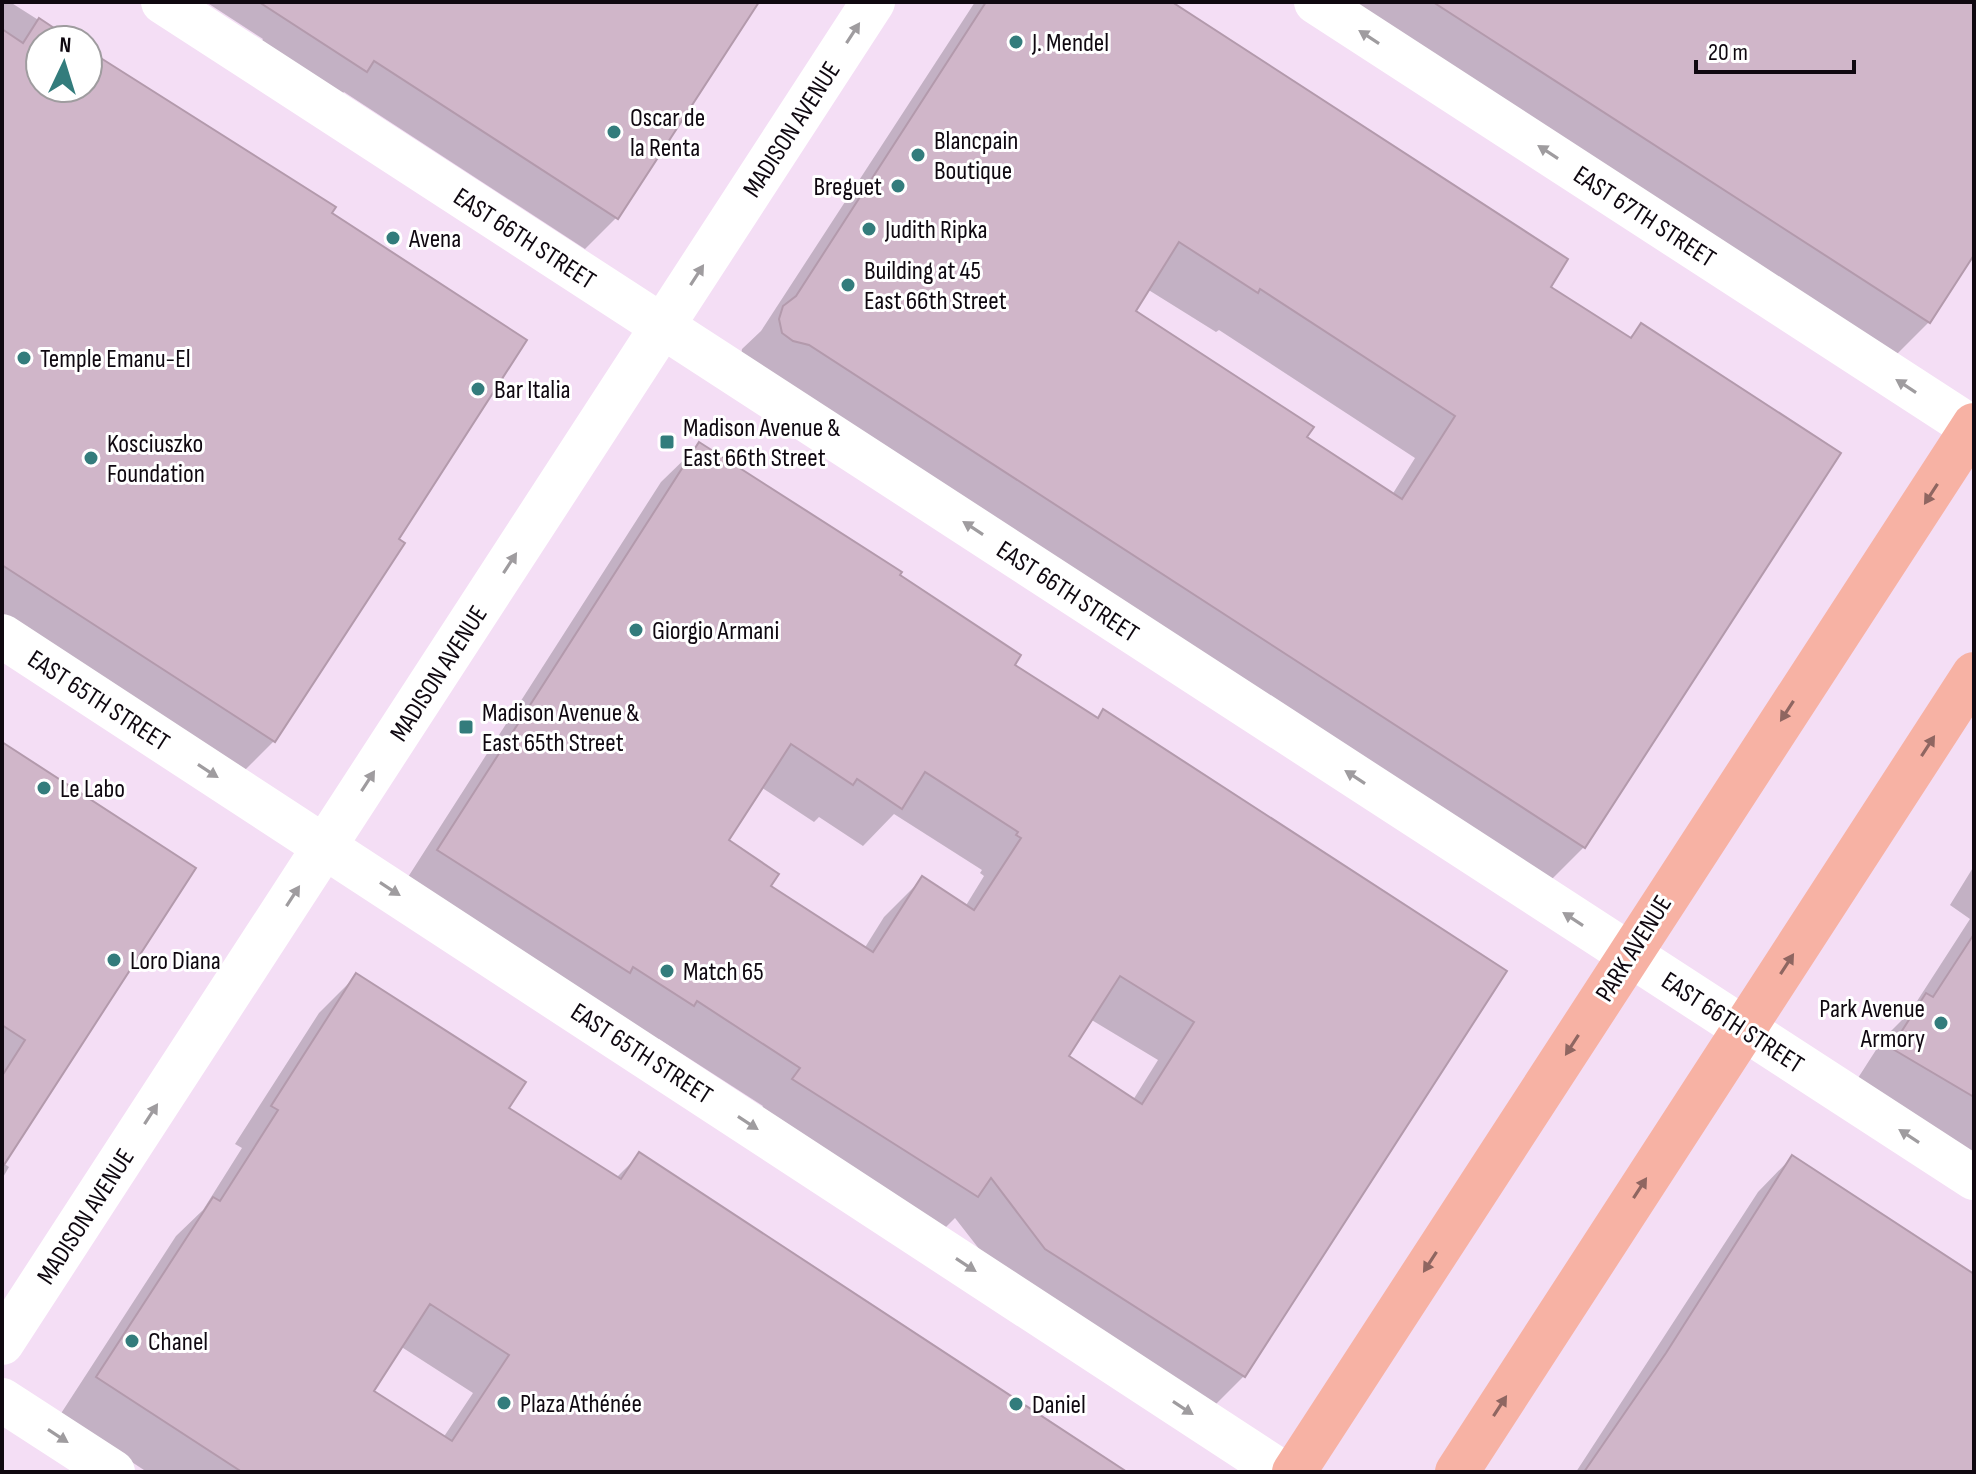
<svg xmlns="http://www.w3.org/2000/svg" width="1976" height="1474" viewBox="0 0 1976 1474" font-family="'Sofia Sans Condensed',sans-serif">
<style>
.shadow{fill:#0003;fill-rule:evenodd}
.building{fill:#d0b6c9;stroke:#b39aac;stroke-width:2;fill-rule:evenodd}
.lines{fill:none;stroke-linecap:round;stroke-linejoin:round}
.street{stroke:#fff;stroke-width:44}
.secondary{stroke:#fff;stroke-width:44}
.primary{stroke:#f7b2a4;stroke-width:44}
.oneway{fill:#9f9c9f}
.oneway2{fill:#8f6661}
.poi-dot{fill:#337c7c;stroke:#fff;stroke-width:3}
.labels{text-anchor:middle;stroke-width:6;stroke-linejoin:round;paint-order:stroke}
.poi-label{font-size:26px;fill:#0f0810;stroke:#fff;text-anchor:start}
.street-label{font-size:26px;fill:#0f0810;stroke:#fff}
</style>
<rect width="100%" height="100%" fill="#f4def5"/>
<!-- shadow -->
<path class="shadow" d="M2,2H10L70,40H40V88H88V52L329,214L396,540L402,544L274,741L236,779L2,628Z
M206,2H756L616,218L585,249L344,92L334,102L255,51L263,39Z
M975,2H1168L1548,288L1628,339L1641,326L1584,847L1543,888L739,368L742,349L761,331ZM1147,289L1216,332L1219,330L1415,458L1392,495L1304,437L1133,312Z
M1346,2H1974V252L1929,322L1895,356Z
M699,445L898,576L1012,665L1096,719L1103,711L1504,972L1244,1376L1206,1414L1008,1286L955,1218L939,1234L756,1117L763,1106L659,1039L655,1042L401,888L661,482ZM761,787L814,822L819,817L863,846L894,814L982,870L980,873L984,876L965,907L922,879L884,917L864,949L768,887L726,841ZM1090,1019L1158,1060L1133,1100L1066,1056Z
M2,745L193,869L3,1163L9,1167L2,1179Z
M1974,866V1169L1849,1092L1883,1039L1910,1012L1970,919L1950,905Z
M356,976L506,1109L616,1178L639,1155L1123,1472H147L60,1415L176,1236L203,1210L242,1148L235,1144L319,1013ZM400,1346L473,1393L443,1438L371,1391Z
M1792,1157L1974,1275V1472H1576L1758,1192Z"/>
<!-- building -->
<path class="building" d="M259,2H759L618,219L374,61L367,72Z
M986,2H1172L1568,259L1551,287L1631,338L1641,323L1841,453L1585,848L809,345L793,341L782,333L779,319L783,306L796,296ZM1179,242L1258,293L1260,289L1455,416L1402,499L1307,437L1314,427L1136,311Z
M1433,2H1974V255L1930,323Z
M39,18L72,40H40V88H88V50L336,207L332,213L527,340L399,539L405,543L275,742L2,565V29L23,43Z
M699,442L902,572L900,575L1021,655L1015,665L1098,718L1103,709L1507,971L1245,1377L1045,1249L991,1178L978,1197L792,1079L800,1068L697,1001L694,1006L633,967L630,973L437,850ZM791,744L853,785L857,779L902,809L925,772L1018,832L1016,835L1021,838L974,910L922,876L873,952L771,886L779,874L729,840ZM1120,976L1194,1022L1142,1104L1069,1056Z
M2,742L196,868L2,1168V1076L25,1040L2,1025Z
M1974,934V1097L1891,1048L1926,993L1933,997Z
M356,973L526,1082L509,1108L621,1179L639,1152L1127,1472H242L96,1377L213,1197L220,1201L278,1110L271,1106ZM430,1304L509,1355L452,1441L374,1391Z
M1792,1155L1974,1274V1472H1584L1666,1353Z"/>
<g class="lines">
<!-- street -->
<path class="street" d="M1316,2L1974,429
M2,1400L113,1472"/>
<!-- secondary -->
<path class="secondary" d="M163,2L1974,1178
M2,636L1281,1472
M2,1343L873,2"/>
<!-- primary -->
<path class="primary" d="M1294,1472L1974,425
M1457,1472L1974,674"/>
</g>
<!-- one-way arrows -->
<defs><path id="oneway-solid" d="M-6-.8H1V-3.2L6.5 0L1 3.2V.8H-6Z" transform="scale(2)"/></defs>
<g class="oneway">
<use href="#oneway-solid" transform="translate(853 33) rotate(-57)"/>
<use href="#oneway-solid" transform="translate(1369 37) rotate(-147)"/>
<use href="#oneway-solid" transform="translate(1548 152) rotate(-147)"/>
<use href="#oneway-solid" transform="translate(697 275) rotate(-57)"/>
<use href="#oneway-solid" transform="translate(1906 386) rotate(-147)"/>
<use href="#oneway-solid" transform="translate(973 528) rotate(-147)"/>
<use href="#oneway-solid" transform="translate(510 563) rotate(-57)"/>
<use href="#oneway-solid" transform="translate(208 771) rotate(33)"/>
<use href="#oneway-solid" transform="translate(1355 777) rotate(-147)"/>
<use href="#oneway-solid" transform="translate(368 781) rotate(-57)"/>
<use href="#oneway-solid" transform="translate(390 889) rotate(33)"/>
<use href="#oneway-solid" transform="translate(293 896) rotate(-57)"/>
<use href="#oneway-solid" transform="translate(1573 919) rotate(-147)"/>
<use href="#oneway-solid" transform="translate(151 1114) rotate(-57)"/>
<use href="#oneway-solid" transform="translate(748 1123) rotate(33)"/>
<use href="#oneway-solid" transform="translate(1909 1136) rotate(-147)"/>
<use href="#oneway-solid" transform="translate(966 1265) rotate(33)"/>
<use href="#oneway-solid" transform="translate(1183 1408) rotate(33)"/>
<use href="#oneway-solid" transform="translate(58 1436) rotate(33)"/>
</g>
<g class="oneway2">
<use href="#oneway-solid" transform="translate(1931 494) rotate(123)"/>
<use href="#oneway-solid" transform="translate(1787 711) rotate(123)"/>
<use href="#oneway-solid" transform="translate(1928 746) rotate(-57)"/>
<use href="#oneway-solid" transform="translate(1787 964) rotate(-57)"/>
<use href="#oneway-solid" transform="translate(1572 1045) rotate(123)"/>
<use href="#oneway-solid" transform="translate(1640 1188) rotate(-57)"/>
<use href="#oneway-solid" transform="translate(1430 1262) rotate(123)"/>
<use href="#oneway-solid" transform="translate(1500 1406) rotate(-57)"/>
</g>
<!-- markers -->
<g class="poi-dot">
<circle cx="1016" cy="42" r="8"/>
<circle cx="614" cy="132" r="8"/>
<circle cx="918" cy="155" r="8"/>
<circle cx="898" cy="186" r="8"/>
<circle cx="869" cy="229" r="8"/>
<circle cx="393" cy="238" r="8"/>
<circle cx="848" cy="285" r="8"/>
<circle cx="24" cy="358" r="8"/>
<circle cx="478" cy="389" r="8"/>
<rect x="659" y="434" width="16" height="16" rx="4"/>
<circle cx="91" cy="458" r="8"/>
<circle cx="636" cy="630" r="8"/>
<rect x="458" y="719" width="16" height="16" rx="4"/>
<circle cx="44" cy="788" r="8"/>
<circle cx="114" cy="960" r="8"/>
<circle cx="667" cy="971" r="8"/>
<circle cx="1941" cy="1023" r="8"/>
<circle cx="132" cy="1341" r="8"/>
<circle cx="504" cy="1403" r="8"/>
<circle cx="1016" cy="1404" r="8"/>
</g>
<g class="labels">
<!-- poi labels -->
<g class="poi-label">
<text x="1032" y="51">J. Mendel</text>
<text x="630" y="126">Oscar de<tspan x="630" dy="30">la Renta</tspan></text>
<text x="934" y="149">Blancpain<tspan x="934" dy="30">Boutique</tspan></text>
<text x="882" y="195" text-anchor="end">Breguet</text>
<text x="885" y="238">Judith Ripka</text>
<text x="409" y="247">Avena</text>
<text x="864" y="279">Building at 45<tspan x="864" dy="30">East 66th Street</tspan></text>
<text x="40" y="367">Temple Emanu-El</text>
<text x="494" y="398">Bar Italia</text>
<text x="683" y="436">Madison Avenue &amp;<tspan x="683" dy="30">East 66th Street</tspan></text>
<text x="107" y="452">Kosciuszko<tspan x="107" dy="30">Foundation</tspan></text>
<text x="652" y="639">Giorgio Armani</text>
<text x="482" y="721">Madison Avenue &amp;<tspan x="482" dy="30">East 65th Street</tspan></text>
<text x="60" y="797">Le Labo</text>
<text x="130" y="969">Loro Diana</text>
<text x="683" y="980">Match 65</text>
<text x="1925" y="1017" text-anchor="end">Park Avenue<tspan x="1925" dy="30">Armory</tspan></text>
<text x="148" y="1350">Chanel</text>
<text x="520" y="1412">Plaza Athénée</text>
<text x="1032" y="1413">Daniel</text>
</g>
<!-- street labels -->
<g class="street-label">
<text transform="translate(791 129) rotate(-57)" y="9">MADISON AVENUE</text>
<text transform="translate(1645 216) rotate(33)" y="9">EAST 67TH STREET</text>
<text transform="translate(525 238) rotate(33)" y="9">EAST 66TH STREET</text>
<text transform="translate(1068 591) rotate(33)" y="9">EAST 66TH STREET</text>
<text transform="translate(438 673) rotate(-57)" y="9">MADISON AVENUE</text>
<text transform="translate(99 700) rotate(33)" y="9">EAST 65TH STREET</text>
<text transform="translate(1633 948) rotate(-58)" y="9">PARK AVENUE</text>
<text transform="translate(1733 1022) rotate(33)" y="9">EAST 66TH STREET</text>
<text transform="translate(642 1053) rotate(33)" y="9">EAST 65TH STREET</text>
<text transform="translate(85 1216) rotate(-57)" y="9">MADISON AVENUE</text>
</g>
</g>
<!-- border -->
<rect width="1976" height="1474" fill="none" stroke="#0f0810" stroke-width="8"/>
<!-- north arrow -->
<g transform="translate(64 64) rotate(4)"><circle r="38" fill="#ffffff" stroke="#9f9c9f" stroke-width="2"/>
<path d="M0-6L14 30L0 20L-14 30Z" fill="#337c7c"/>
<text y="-12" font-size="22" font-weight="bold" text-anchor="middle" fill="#0f0810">N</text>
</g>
<!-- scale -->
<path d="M1696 60v12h158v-12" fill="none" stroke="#0f0810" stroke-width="4"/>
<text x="1708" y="60" font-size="24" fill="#0f0810" stroke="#ffffff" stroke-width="6" paint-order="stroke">20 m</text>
</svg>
